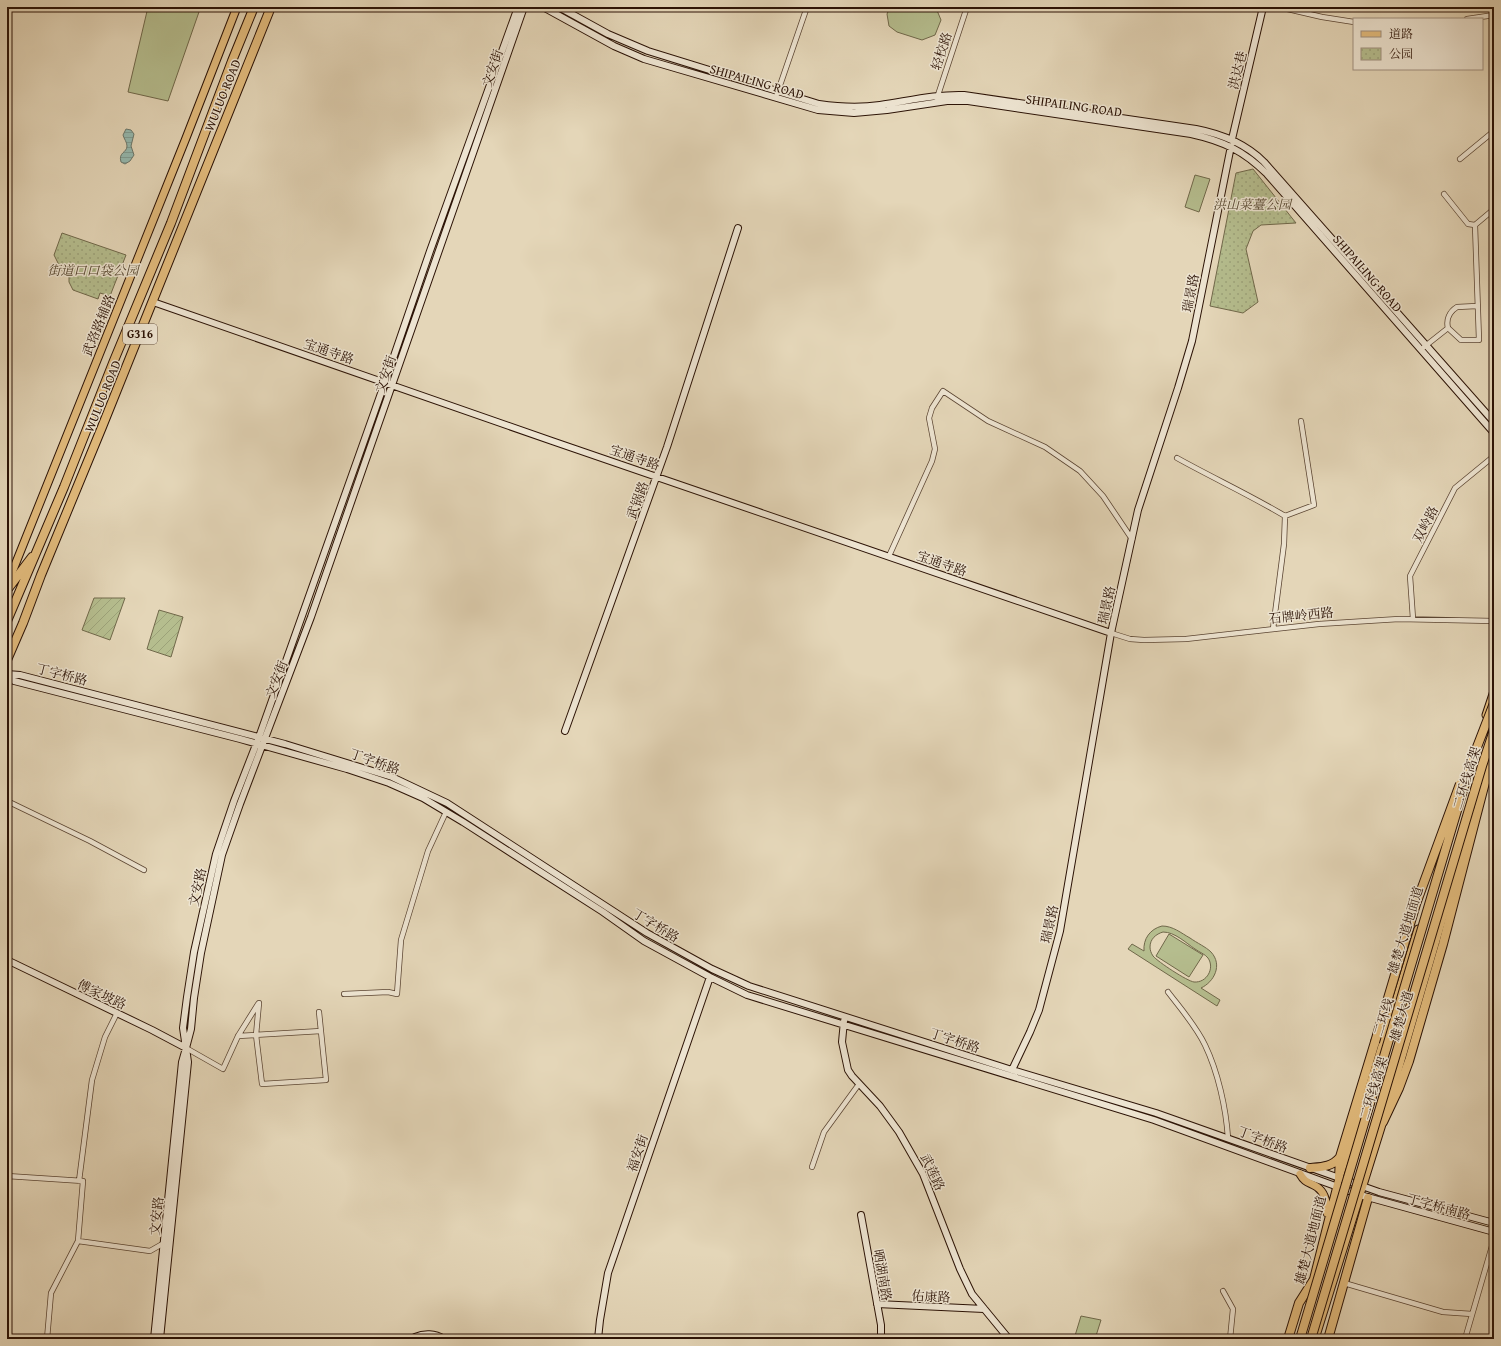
<svg xmlns="http://www.w3.org/2000/svg" width="1501" height="1346" viewBox="0 0 1501 1346" font-family="'Gentium Book Plus','Noto Serif SC',serif">
<style>
.park{fill:url(#park-dots);stroke:#70684a}
.garden{fill:url(#garden-furrows);stroke:#70684a}
.pitch{fill:#b5bd8e;stroke:#70684a;fill-rule:evenodd}
.water{fill:url(#water-rules);stroke:#6b776b}
.lines{fill:none;stroke-linecap:round;stroke-linejoin:round}
.street-casing{stroke:#5a4432;stroke-width:6}
.secondary-casing{stroke:#2c1306;stroke-width:8}
.primary-casing{stroke:#2c1306;stroke-width:9}
.highway-casing{stroke:#2c1306;stroke-width:10}
.street{stroke:#ede4d1;stroke-width:4.5}
.secondary{stroke:#ede4d1;stroke-width:6}
.primary{stroke:#e2bb7c;stroke-width:7}
.highway{stroke:#e2bb7c;stroke-width:8}
.highway-bridge-casing{stroke:#2c1306;stroke-width:10;stroke-linecap:butt}
.highway-bridge{stroke:#e2bb7c;stroke-width:8}
.labels{text-anchor:middle;stroke-width:3;stroke-linejoin:round;paint-order:stroke}
.shield{fill:#ede4d1;stroke:#665243;stroke-width:1}
.shield-label{font-size:12px;font-weight:bold;fill:#2c1306}
.street-label{font-size:13px;fill:#2c1306;stroke:#ede4d1}
.park-label{font-size:13px;font-style:italic;fill:#55462f;stroke:#ede4d1}
</style>
<defs>
<pattern id="park-dots" width="8" height="8" patternUnits="userSpaceOnUse"><rect width="8" height="8" fill="#b5bd8e"/><path d="M2 2h.1M6 6h.1" fill="none" stroke="#9ca279" stroke-width="1.8" stroke-linecap="round"/></pattern>
<pattern id="garden-furrows" width="10" height="10" patternUnits="userSpaceOnUse"><rect width="10" height="10" fill="#b5bd8e"/><path d="M-1 1l2-2M0 10L10 0M9 11l2-2" fill="none" stroke="#9ca279"/></pattern>
<pattern id="water-rules" width="6" height="5" patternUnits="userSpaceOnUse"><rect width="6" height="5" fill="#95b9af"/><path d="M0 2.5h6" fill="none" stroke="#819e95"/></pattern>
</defs>
<rect width="100%" height="100%" fill="#e4d6b8"/>
<filter id="stains"><feTurbulence type="fractalNoise" baseFrequency=".005" numOctaves="4"/><feColorMatrix values="0 0 0 0 .2 0 0 0 0 .09 0 0 0 0 .02 0 0 0 .5 -.17"/></filter>
<radialGradient id="worn" r=".72"><stop offset=".6" stop-color="#630" stop-opacity="0"/><stop offset="1" stop-color="#630" stop-opacity=".3"/></radialGradient>
<!-- park -->
<path class="park" d="M1253,169L1296,223L1261,225L1253,231L1246,249L1258,302L1243,313L1210,306L1236,173Z
M62,233L126,255L110,296L100,293L98,299L73,290L69,282V273L62,271L54,255Z"/>
<!-- garden -->
<path class="garden" d="M94,598H125L110,640L82,630Z
M159,610L183,617L171,657L147,649Z"/>
<!-- pitch -->
<path class="pitch" d="M148,7H198L200,9L168,101L128,92Z
M890,7H932L936,8L941,20L935,35L922,40L897,32L889,26L887,14Z
M1195,175L1210,179L1199,212L1185,207Z
M1162,926C1173,926 1181,933 1190,938C1197,943 1206,947 1211,952C1223,965 1214,982 1201,988L1220,1000L1217,1006L1128,949L1132,944L1144,951C1143,939 1150,929 1162,926ZM1163,932C1175,932 1186,943 1195,949C1199,952 1205,954 1208,958C1215,968 1207,983 1194,982C1187,981 1158,962 1153,956C1151,953 1150,950 1150,947C1150,939 1156,934 1163,932Z
M1169,934L1203,955L1189,977L1156,956Z
M1081,1316L1101,1320L1095,1339H1074Z"/>
<!-- water -->
<path class="water" d="M126,129L131,130L134,134L131,146L134,155L130,161L125,164L121,162C118,152 127,153 127,146C127,142 124,139 123,135Z"/>
<g class="lines">
<defs>
<path id="street" d="M1279,7L1322,17L1354,22
M1467,19L1494,15
M777,94L807,7
M937,98L967,7
M1460,159L1494,131
M1444,194L1468,224L1475,225L1494,209
M1448,328L1461,340H1479L1475,225
M1424,347L1448,328C1446,320 1449,312 1457,307L1477,306
M1177,458C1213,478 1250,495 1285,516
M889,556L932,461L935,449L929,418L932,408L943,391L988,421L1045,447L1080,471L1103,496L1132,539
M1413,619L1410,576L1455,488L1494,456
M1273,629L1284,544L1285,516L1314,505L1301,421
M1111,633L1130,639L1144,640L1186,639L1319,624L1399,619L1494,621
M7,801L90,841L144,870
M1168,992C1181,1009 1196,1026 1205,1045C1218,1072 1226,1108 1228,1138
M344,994L388,992L397,994L401,940L428,851L446,812
M259,1003L256,1035L262,1084L326,1080L319,1012
M238,1036L321,1031
M186,1048L223,1069L238,1036L258,1004
M812,1167L824,1132L859,1084
M7,1176L83,1181L78,1241L51,1293L47,1339
M79,1181L92,1080L105,1037L117,1013
M78,1241L150,1251L164,1243
M1344,1283L1443,1312L1472,1314
M1223,1291L1233,1309L1230,1339
M1465,1339L1492,1246"/>
<path id="secondary" d="M543,7L614,46L644,59L818,110L854,113L887,110L947,101H968L1191,134C1223,141 1244,151 1267,174L1494,433
M559,7L608,34L648,51L819,104C839,107 860,108 880,105C908,101 936,94 964,95L1196,129C1222,134 1245,143 1264,162L1494,422
M1232,139L1263,7
M153,302L552,441L1111,633
M7,674L20,675L285,744L392,777L447,803L647,933L712,969L749,986L1012,1070L1156,1113L1379,1192L1494,1223
M7,677L14,681L240,739L347,769L389,783L423,798L463,822L603,912L644,941L710,977L747,995L1154,1120L1360,1195L1494,1232
M565,731L667,447L738,228
M7,960L152,1030L186,1048
M844,1021L842,1042L848,1070L852,1076L880,1106L899,1132L923,1174L960,1269L972,1294L1009,1339
M1012,1070L1030,1032L1039,1010L1060,931L1111,633L1138,510L1178,388L1192,341L1231,146
M861,1215L881,1325V1339
M877,1304L984,1309
M415,1337C424,1333 435,1333 444,1339
M154,1339L182,1062L186,1048L183,1028L187,997L194,952L216,854L234,801L259,737L385,382L430,251L518,7
M160,1339L188,1062L186,1048L191,1029L194,998L201,953L222,855L240,804L311,617L524,7
M598,1339L600,1320L608,1273L710,977"/>
<path id="primary" d="M7,585L186,138L237,7
M1486,715L1494,691
M1387,1108L1473,814
M1300,1174C1305,1183 1309,1182 1317,1187C1326,1193 1327,1204 1327,1213
M1312,1285L1339,1178L1377,1062L1418,929
M1315,1339L1384,1118"/>
<path id="highway" d="M7,590L32,557
M7,621L64,487L113,363L171,223L232,61L254,7
M7,660L23,623L41,575L102,427L271,7
M1383,1122L1399,1088L1409,1061L1443,944L1494,748
M1310,1168C1322,1167 1332,1167 1340,1157
M1339,1178L1340,1157L1375,1042
M1288,1339L1299,1303L1313,1281
M1328,1339L1368,1198"/>
</defs>
<!-- street casing -->
<use href="#street" class="street-casing"/>
<!-- secondary casing -->
<use href="#secondary" class="secondary-casing"/>
<!-- primary casing -->
<use href="#primary" class="primary-casing"/>
<!-- highway casing -->
<use href="#highway" class="highway-casing"/>
<!-- street -->
<use href="#street" class="street"/>
<!-- secondary -->
<use href="#secondary" class="secondary"/>
<!-- primary -->
<use href="#primary" class="primary"/>
<!-- highway -->
<use href="#highway" class="highway"/>
<defs>
<path id="highway-bridge" d="M1375,1042L1416,904L1460,784
M1300,1339L1472,760L1494,703
M1311,1339L1482,766L1494,730"/>
</defs>
<!-- highway-bridge casing -->
<use href="#highway-bridge" class="highway-bridge-casing"/>
<!-- highway-bridge -->
<use href="#highway-bridge" class="highway-bridge"/>
</g>
<g class="labels">
<!-- shield labels -->
<rect class="shield" x="123" y="324" width="34" height="20" rx="3"/>
<g class="shield-label">
<text x="140" y="338">G316</text>
</g>
<!-- street labels -->
<g class="street-label">
<text transform="translate(941 51) rotate(-72)" y="5">轻校路</text>
<text transform="translate(492 68) rotate(-71)" y="5">文安街</text>
<text transform="translate(1237 70) rotate(-76)" y="5">洪达巷</text>
<text transform="translate(757 81) rotate(16)" y="5">SHIPAILING ROAD</text>
<text transform="translate(222 95) rotate(-68)" y="5">WULUO ROAD</text>
<text transform="translate(1074 105) rotate(8)" y="5">SHIPAILING ROAD</text>
<text transform="translate(1368 273) rotate(49)" y="5">SHIPAILING ROAD</text>
<text transform="translate(1190 293) rotate(-79)" y="5">瑞景路</text>
<text transform="translate(98 325) rotate(-68)" y="5">武珞路辅路</text>
<text transform="translate(329 351) rotate(19)" y="5">宝通寺路</text>
<text transform="translate(385 374) rotate(-71)" y="5">文安街</text>
<text transform="translate(102 396) rotate(-68)" y="5">WULUO ROAD</text>
<text transform="translate(635 457) rotate(19)" y="5">宝通寺路</text>
<text transform="translate(637 500) rotate(-70)" y="5">武锅路</text>
<text transform="translate(1425 524) rotate(-63)" y="5">双岭路</text>
<text transform="translate(942 563) rotate(19)" y="5">宝通寺路</text>
<text transform="translate(1106 605) rotate(-78)" y="5">瑞景路</text>
<text transform="translate(1301 615) rotate(-6)" y="5">石牌岭西路</text>
<text transform="translate(62 674) rotate(14)" y="5">丁字桥路</text>
<text transform="translate(276 679) rotate(-69)" y="5">文安街</text>
<text transform="translate(375 761) rotate(19)" y="5">丁字桥路</text>
<text transform="translate(1466 778) rotate(-73)" y="5">二环线高架</text>
<text transform="translate(197 887) rotate(-78)" y="5">文安路</text>
<text transform="translate(1049 924) rotate(-78)" y="5">瑞景路</text>
<text transform="translate(656 925) rotate(31)" y="5">丁字桥路</text>
<text transform="translate(1405 930) rotate(-73)" y="5">雄楚大道地面道</text>
<text transform="translate(102 994) rotate(25)" y="5">傅家坡路</text>
<text transform="translate(1401 1016) rotate(-74)" y="5">雄楚大道</text>
<text transform="translate(1383 1017) rotate(-73)" y="5">二环线</text>
<text transform="translate(955 1040) rotate(18)" y="5">丁字桥路</text>
<text transform="translate(1373 1088) rotate(-73)" y="5">二环线高架</text>
<text transform="translate(1263 1139) rotate(20)" y="5">丁字桥路</text>
<text transform="translate(637 1153) rotate(-71)" y="5">福安街</text>
<text transform="translate(933 1172) rotate(65)" y="5">武莲路</text>
<text transform="translate(1439 1206) rotate(15)" y="5">丁字桥南路</text>
<text transform="translate(156 1216) rotate(-84)" y="5">文安路</text>
<text transform="translate(1310 1240) rotate(-76)" y="5">雄楚大道地面道</text>
<text transform="translate(883 1275) rotate(80)" y="5">晒湖南路</text>
<text transform="translate(931 1296) rotate(3)" y="5">佑康路</text>
</g>
<!-- park labels -->
<g class="park-label">
<text x="1252" y="209">洪山菜薹公园</text>
<text x="93" y="275">街道口口袋公园</text>
</g>
</g>
<!-- margin -->
<rect width="1501" height="1346" fill="none" stroke="#e4d6b8" stroke-width="24"/>
<rect x="8" y="8" width="1485" height="1330" fill="none" stroke="#2c1306" stroke-width="2"/>
<rect x="12" y="12" width="1477" height="1322" fill="none" stroke="#2c1306"/>
<!-- legend -->
<rect x="1353" y="18" width="130" height="52" fill="#ede4d1" stroke="#a09080"/>
<rect x="1361" y="31" width="20" height="6" fill="#e2bb7c" stroke="#a09080"/>
<text x="1389" y="38" font-size="12" fill="#2c1306">道路</text>
<rect x="1361" y="48" width="20" height="12" fill="url(#park-dots)" stroke="#a09080"/>
<text x="1389" y="58" font-size="12" fill="#2c1306">公园</text>
<rect width="100%" height="100%" filter="url(#stains)"/>
<rect width="100%" height="100%" fill="url(#worn)"/>
</svg>
